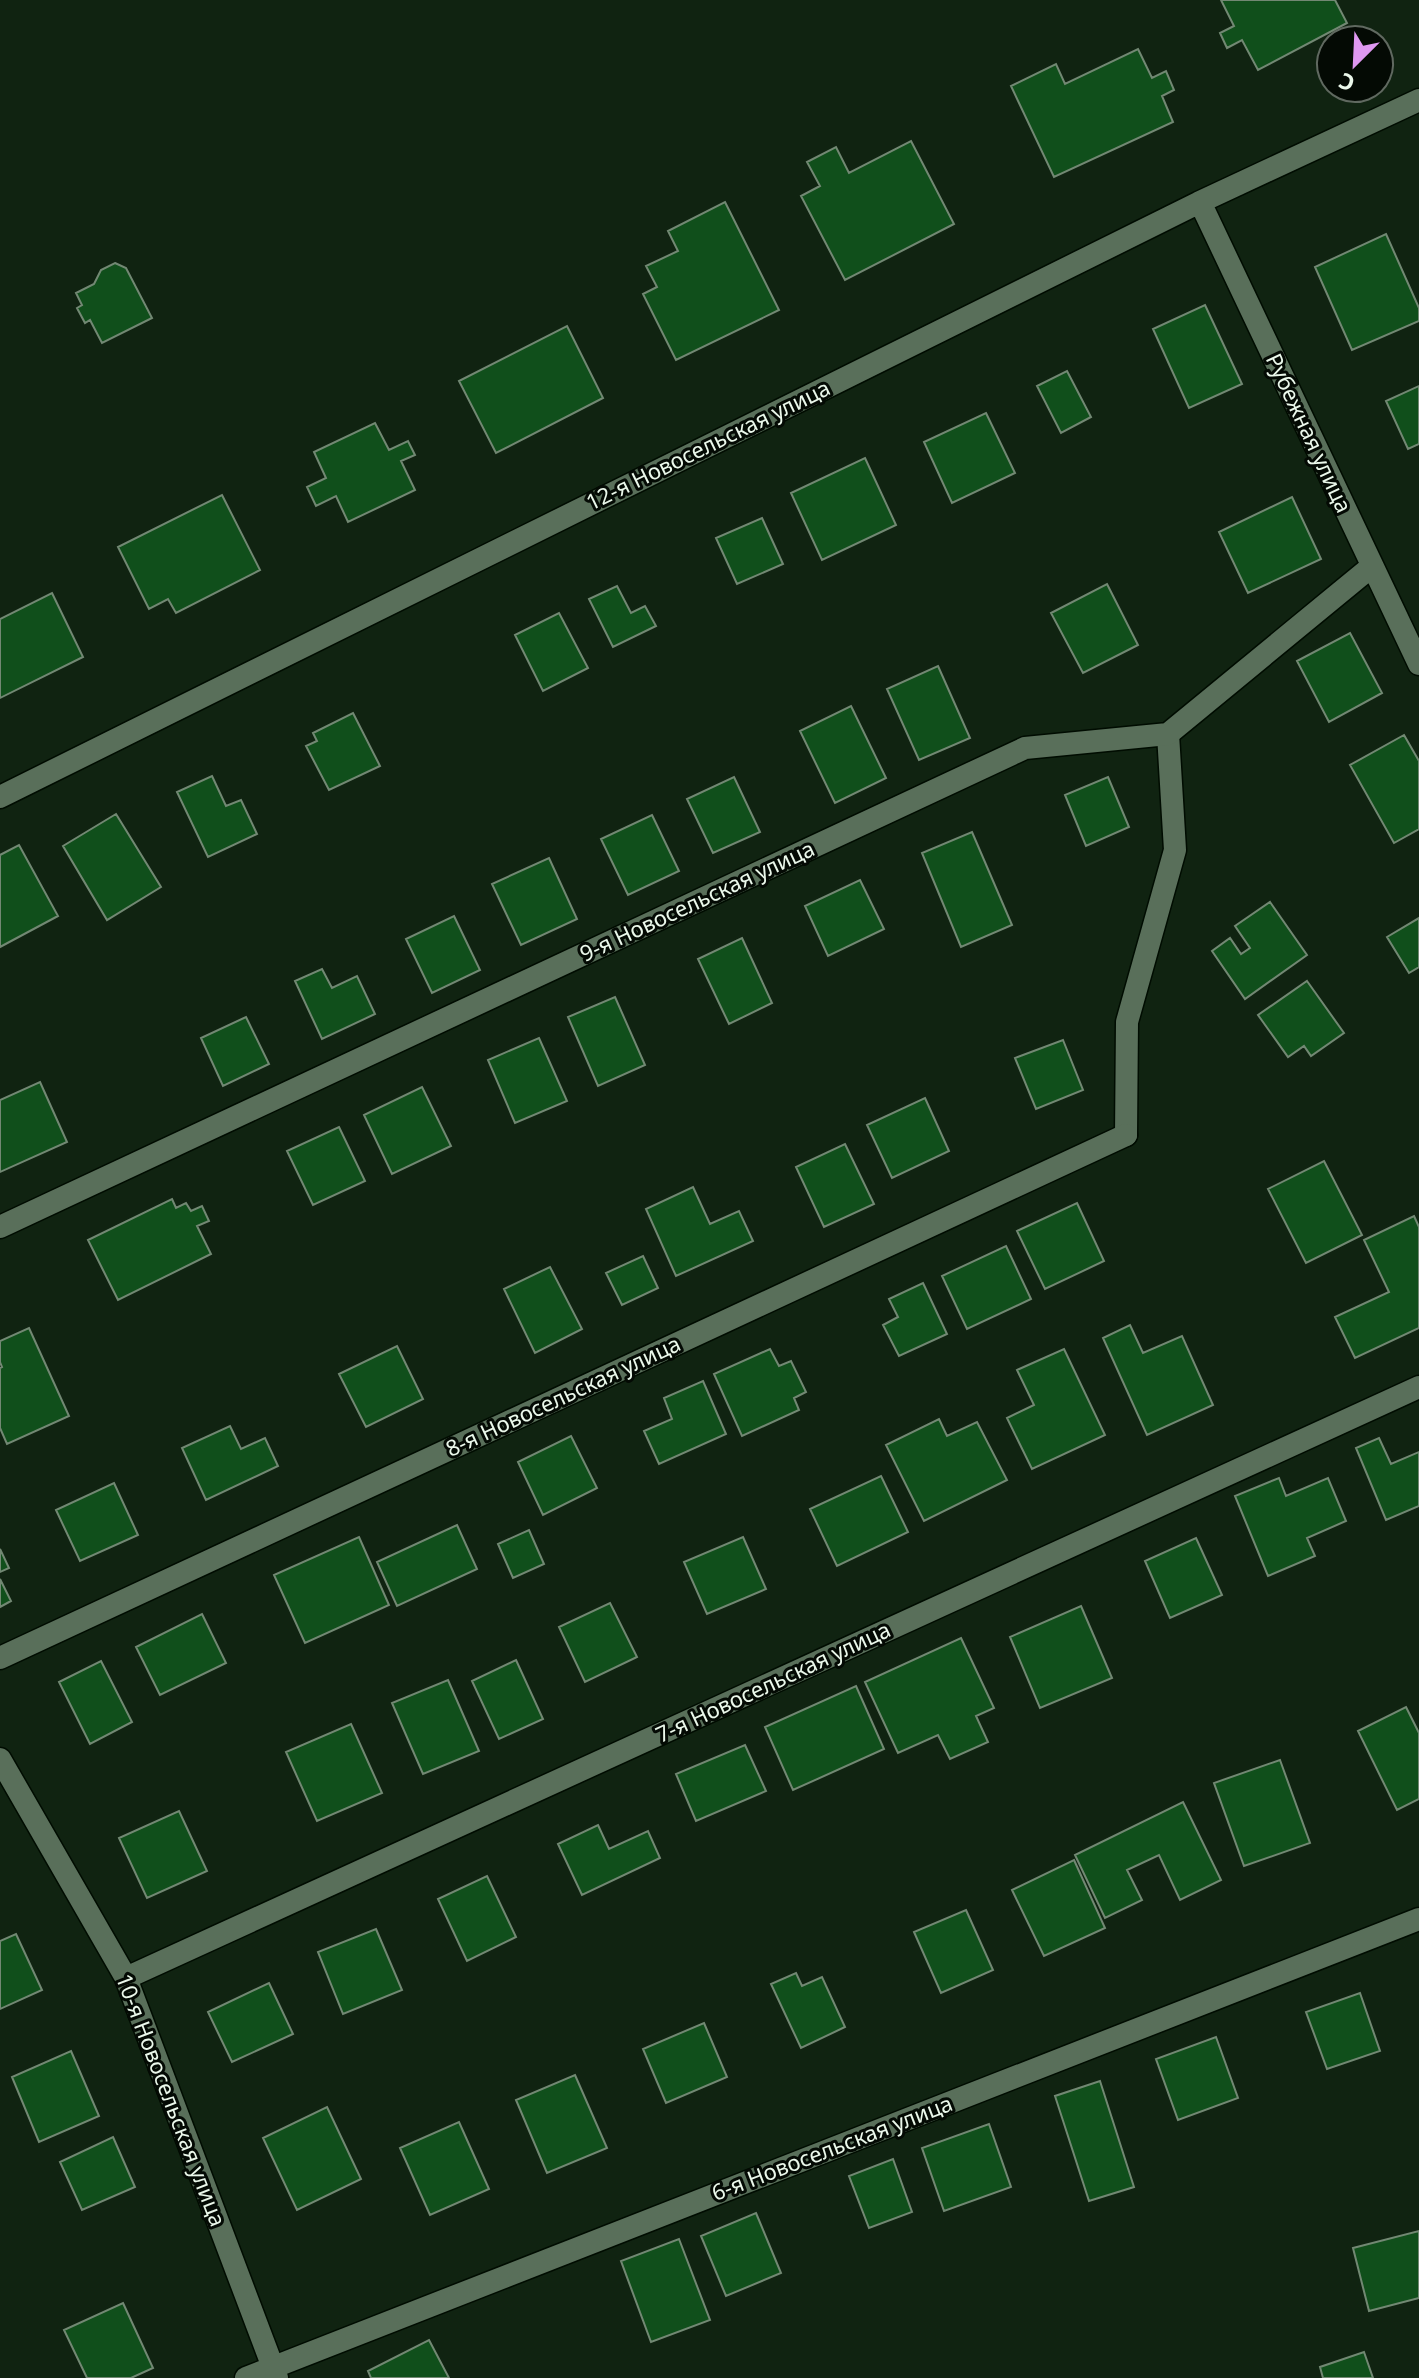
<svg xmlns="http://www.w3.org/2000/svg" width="1419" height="2378" viewBox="0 0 1419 2378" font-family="'Noto Sans',sans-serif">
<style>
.building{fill:#104f1b;stroke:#728873;stroke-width:2}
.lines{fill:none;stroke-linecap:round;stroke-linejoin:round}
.service-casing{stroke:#000c01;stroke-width:25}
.minor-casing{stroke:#000c01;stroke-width:25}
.service{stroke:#596f5a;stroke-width:22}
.minor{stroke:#596f5a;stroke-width:22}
.labels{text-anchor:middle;stroke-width:6;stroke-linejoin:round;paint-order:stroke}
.street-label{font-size:22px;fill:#ebf8eb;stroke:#040a04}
</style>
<rect width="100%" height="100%" fill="#102311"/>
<!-- building -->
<path class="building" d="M1221,0H1335L1347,23L1258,70L1242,40L1227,48L1220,33L1234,26Z
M1138,49L1152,78L1166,71L1174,90L1162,96L1173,122L1054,177L1011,86L1056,64L1065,84Z
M911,141L954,224L845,280L801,196L820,186L807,162L836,147L849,173Z
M725,202L779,310L676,360L643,294L657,287L646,266L678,251L668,231Z
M1386,234L1419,308V321L1352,350L1315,267Z
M115,263L126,268L152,318L102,343L90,320L85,323L77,308L82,305L76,293L94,284L101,270Z
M1205,305L1242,384L1189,408L1153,329Z
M567,326L603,398L496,453L459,381Z
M1067,371L1091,417L1061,433L1037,386Z
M1419,386V444L1408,449L1386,401Z
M986,413L1015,473L952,503L924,442Z
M375,423L389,450L408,441L415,455L401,461L415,490L348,522L336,496L316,506L307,487L326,478L314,452Z
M865,458L896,525L822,560L791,493Z
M222,495L260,570L176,613L168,599L149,609L118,547Z
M1292,497L1321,559L1248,593L1219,532Z
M762,518L783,564L737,584L716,538Z
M1107,584L1138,645L1083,673L1051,613Z
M617,586L631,613L645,606L656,626L613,647L589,599Z
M52,593L83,657L0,698V619Z
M559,613L588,668L543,691L515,635Z
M1350,633L1382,693L1329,722L1297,661Z
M938,666L970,738L919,760L887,689Z
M851,706L886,778L835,803L800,731Z
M353,713L380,766L329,790L306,746L317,741L313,733Z
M1404,735L1419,761V829L1394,843L1350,765Z
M212,776L226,806L241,800L257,834L208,857L177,792Z
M734,777L760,832L713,853L687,799Z
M1108,777L1129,827L1086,846L1065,795Z
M116,814L161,887L107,920L63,846Z
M652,815L679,871L628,895L601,839Z
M972,832L1012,925L961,947L922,853Z
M19,845L58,916L0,947V855Z
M549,858L577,919L521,945L492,884Z
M860,880L884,929L828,956L805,906Z
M1270,902L1307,955L1245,999L1212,951L1230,938L1241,954L1250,948L1235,926Z
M454,916L480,970L432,993L406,939Z
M1419,918V967L1409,973L1387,937Z
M742,938L772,1003L729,1024L698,959Z
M322,969L332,988L357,976L375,1014L322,1039L295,981Z
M1307,981L1344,1033L1311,1056L1304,1046L1288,1057L1258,1015Z
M615,997L645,1065L598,1086L568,1017Z
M246,1017L269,1064L223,1086L201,1038Z
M539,1038L567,1101L515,1123L488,1060Z
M1063,1040L1083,1090L1036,1109L1015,1058Z
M40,1082L67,1142L0,1172V1100Z
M422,1087L451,1146L392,1174L364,1115Z
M925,1098L949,1151L892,1178L867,1125Z
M339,1127L365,1181L313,1205L287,1151Z
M845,1144L874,1204L824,1227L796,1167Z
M1324,1161L1362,1235L1306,1263L1268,1189Z
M693,1187L710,1224L739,1211L753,1241L676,1276L646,1209Z
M172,1199L176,1208L186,1203L191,1211L202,1206L209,1221L197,1226L211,1254L118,1300L88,1240Z
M1077,1203L1104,1261L1045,1289L1017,1231Z
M1414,1216L1419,1227V1328L1355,1358L1335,1317L1389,1292L1364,1240Z
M1006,1246L1031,1299L967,1329L942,1276Z
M643,1256L658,1288L622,1305L606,1273Z
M550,1267L582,1329L535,1353L504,1289Z
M923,1283L947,1334L899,1356L883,1325L898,1317L889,1299Z
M1130,1325L1143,1353L1182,1336L1213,1405L1147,1435L1103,1338Z
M29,1328L69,1416L7,1444L0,1428V1368L2,1367L0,1362V1341Z
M397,1346L423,1399L366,1427L339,1374Z
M770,1349L779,1366L791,1361L806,1392L794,1398L799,1410L742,1436L714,1374Z
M1064,1349L1105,1435L1032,1469L1007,1418L1034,1405L1017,1370Z
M703,1381L726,1434L659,1464L644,1431L672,1419L664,1398Z
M939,1419L947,1436L977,1422L1007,1480L924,1521L886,1445Z
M230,1426L241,1449L265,1438L278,1466L206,1500L182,1448Z
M571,1436L597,1488L543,1515L518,1462Z
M1379,1438L1391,1464L1419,1452V1506L1386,1520L1356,1448Z
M881,1476L908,1532L837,1566L810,1509Z
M1279,1478L1286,1496L1328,1478L1346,1521L1307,1538L1315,1556L1268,1576L1235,1496Z
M114,1483L138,1535L80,1561L56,1510Z
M457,1525L477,1569L397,1606L377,1562Z
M529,1530L544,1564L513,1578L498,1544Z
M359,1537L389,1605L305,1643L274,1575Z
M743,1537L766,1589L707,1614L684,1562Z
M1196,1538L1222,1595L1170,1618L1145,1561Z
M0,1549L9,1568L0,1572Z
M0,1579L11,1601L0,1607Z
M610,1603L637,1657L585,1682L559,1627Z
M1081,1606L1112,1678L1040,1708L1010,1637Z
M202,1614L226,1663L160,1695L136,1647Z
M961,1638L994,1708L976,1716L988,1742L950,1759L938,1735L898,1753L865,1682Z
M516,1660L543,1719L499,1739L472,1681Z
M101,1661L132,1722L90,1744L59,1682Z
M448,1680L479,1751L423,1774L392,1703Z
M856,1686L884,1749L793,1790L765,1727Z
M1406,1707L1419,1733V1799L1397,1810L1358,1731Z
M351,1724L382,1793L317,1821L286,1752Z
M745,1745L766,1791L696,1821L676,1774Z
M1280,1760L1310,1843L1244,1866L1214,1783Z
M1183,1802L1221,1880L1180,1900L1159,1855L1127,1870L1142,1900L1105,1918L1075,1855Z
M179,1811L207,1871L147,1898L119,1838Z
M598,1825L609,1849L648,1831L660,1858L582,1895L558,1844Z
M1074,1860L1105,1928L1044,1956L1012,1890Z
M487,1876L516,1937L467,1961L438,1899Z
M966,1910L993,1970L941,1993L914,1932Z
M376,1929L402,1990L343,2014L318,1952Z
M16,1934L42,1990L0,2009V1941Z
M796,1973L802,1986L822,1977L845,2027L801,2048L771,1984Z
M269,1983L293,2034L232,2062L208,2012Z
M1360,1993L1380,2051L1327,2069L1306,2012Z
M704,2023L727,2077L666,2103L643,2049Z
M1216,2037L1238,2098L1178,2120L1156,2059Z
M71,2051L99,2116L39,2142L12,2077Z
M575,2075L607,2148L547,2173L516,2100Z
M1100,2081L1134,2187L1089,2201L1055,2096Z
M327,2107L361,2179L297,2210L263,2138Z
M459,2122L489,2189L430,2215L400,2148Z
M989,2124L1011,2187L944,2211L922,2148Z
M113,2137L135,2187L82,2210L60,2162Z
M893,2159L912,2212L869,2228L849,2176Z
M756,2213L781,2273L726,2296L701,2236Z
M1419,2231V2298L1369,2311L1353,2248Z
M679,2239L710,2320L651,2342L621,2261Z
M123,2303L153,2368L131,2378H87L64,2330Z
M429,2340L449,2378H371L368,2371Z
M1364,2352L1373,2378H1323L1320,2367Z"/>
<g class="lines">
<defs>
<path id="service" d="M1126,1135L1127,1022L1175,850L1168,734"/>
<path id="minor" d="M1200,202L1419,664
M0,797L1200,202L1419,100
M0,1227L1025,748L1168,734L1371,567
M0,1658L1126,1135
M0,1759L126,1978L277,2378
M126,1978L1419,1387
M246,2378L1419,1919"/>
</defs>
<!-- service casing -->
<use href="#service" class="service-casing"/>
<!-- minor casing -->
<use href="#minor" class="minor-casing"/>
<!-- service -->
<use href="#service" class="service"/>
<!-- minor -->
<use href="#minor" class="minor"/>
</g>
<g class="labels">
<!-- street labels -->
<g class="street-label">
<text transform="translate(1309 433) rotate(65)" y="8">Рубежная улица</text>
<text transform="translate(708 445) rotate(-26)" y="8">12-я Новосельская улица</text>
<text transform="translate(697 901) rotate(-25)" y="8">9-я Новосельская улица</text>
<text transform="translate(563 1396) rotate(-25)" y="8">8-я Новосельская улица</text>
<text transform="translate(773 1682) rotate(-25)" y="8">7-я Новосельская улица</text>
<text transform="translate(171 2100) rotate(69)" y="8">10-я Новосельская улица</text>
<text transform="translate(832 2148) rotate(-21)" y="8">6-я Новосельская улица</text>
</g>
</g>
<!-- north arrow -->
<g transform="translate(1355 64) rotate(204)"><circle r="38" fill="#040a04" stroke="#606960" stroke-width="2"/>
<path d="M0-6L14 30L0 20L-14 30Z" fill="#df98f1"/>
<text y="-12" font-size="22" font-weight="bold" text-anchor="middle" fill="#ebf8eb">С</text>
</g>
</svg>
